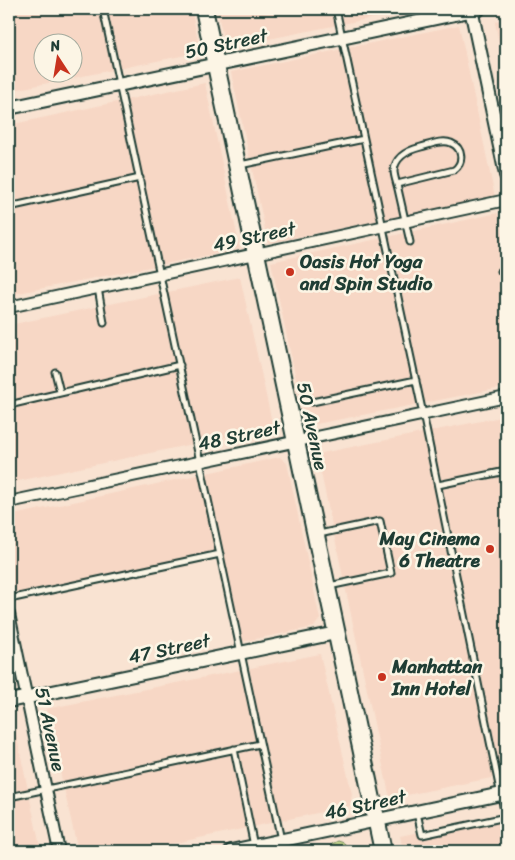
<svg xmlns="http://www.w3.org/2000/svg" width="515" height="860" viewBox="0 0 515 860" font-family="Sriracha,sans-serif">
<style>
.built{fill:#f7d7c5;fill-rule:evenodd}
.green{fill:#c5d68b;stroke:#728a60}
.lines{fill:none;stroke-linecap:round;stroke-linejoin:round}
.service-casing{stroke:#1f3d34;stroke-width:9}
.minor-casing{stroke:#1f3d34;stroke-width:14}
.tertiary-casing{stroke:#1f3d34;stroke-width:16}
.primary-casing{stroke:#1f3d34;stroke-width:20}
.service{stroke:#fcf5e5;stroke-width:5}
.minor{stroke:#fcf5e5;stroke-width:10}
.tertiary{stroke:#fcf5e5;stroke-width:12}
.primary{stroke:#fcf5e5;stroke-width:16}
.poi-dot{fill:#c8321e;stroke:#fcf5e5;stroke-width:2}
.labels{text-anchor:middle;stroke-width:5;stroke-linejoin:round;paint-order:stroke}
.street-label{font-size:19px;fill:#1f3d34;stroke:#fcf5e5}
.poi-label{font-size:19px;font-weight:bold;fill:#1f3d34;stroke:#fcf5e5;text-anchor:start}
</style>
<rect width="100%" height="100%" fill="#f9e3d2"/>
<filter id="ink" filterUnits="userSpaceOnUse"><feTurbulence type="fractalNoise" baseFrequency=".02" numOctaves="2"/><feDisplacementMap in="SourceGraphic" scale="10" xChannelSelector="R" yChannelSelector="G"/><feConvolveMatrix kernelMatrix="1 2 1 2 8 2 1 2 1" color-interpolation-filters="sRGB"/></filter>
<g filter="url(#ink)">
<!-- built -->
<path class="built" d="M9,9H191L201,52L9,91ZM42,42H72V72H42Z
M217,9H417L225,48Z
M506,19V80L495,22Z
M459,25L495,197L268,243L231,72Z
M205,83L240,249L9,295V125Z
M498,213L506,251V387L306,426L271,262Z
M240,277L273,427L9,483V325Z
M506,416V775L392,798L389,794L317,454Z
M280,457L287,463L320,619L314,627L241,642L221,550L14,595L9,565V516Z
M320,654L352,794L350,806L138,851H78L46,709Z
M13,719L41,851H9V720Z
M504,815L506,826V851H403L400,836Z"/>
<!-- green -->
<path class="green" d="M338,841L344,843L347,846H349L351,851H302L318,849L323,851L329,849L332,844Z"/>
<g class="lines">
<defs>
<path id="service" d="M103,9L281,840
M336,9L364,139
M240,165L364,139L423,414L506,820
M397,184L454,170C464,163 463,148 451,143C443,139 429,145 421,147C409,150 395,156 394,171C394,176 397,184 398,189C402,207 406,224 410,242
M9,207L140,178
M501,271L506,270
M98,288L104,323
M55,372L60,392
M312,402L416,380
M9,405L180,365
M438,485L506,471
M319,534L380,521L391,573L329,586
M9,599L220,554
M234,749L254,846
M9,797L260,744
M417,813L422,835L506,817"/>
<path id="minor" d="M9,307L506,200
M9,502L506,397
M9,614L59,851"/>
<path id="tertiary" d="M471,9L506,175
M9,108L479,9
M9,701L336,633
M231,851L506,793"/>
<path id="primary" d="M204,9L383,851"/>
</defs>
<!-- service casing -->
<use href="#service" class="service-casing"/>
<!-- minor casing -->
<use href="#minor" class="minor-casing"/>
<!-- tertiary casing -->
<use href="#tertiary" class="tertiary-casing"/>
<!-- primary casing -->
<use href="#primary" class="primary-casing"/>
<!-- service -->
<use href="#service" class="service"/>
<!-- minor -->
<use href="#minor" class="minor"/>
<!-- tertiary -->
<use href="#tertiary" class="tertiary"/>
<!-- primary -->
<use href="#primary" class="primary"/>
</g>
</g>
<!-- markers -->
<g class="poi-dot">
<circle cx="290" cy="272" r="5"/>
<circle cx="490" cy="549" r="5"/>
<circle cx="382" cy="677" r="5"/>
</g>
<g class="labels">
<!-- street labels -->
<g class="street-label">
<text transform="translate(226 43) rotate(-12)" y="7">50 Street</text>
<text transform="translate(254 236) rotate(-12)" y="7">49 Street</text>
<text transform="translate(313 426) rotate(78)" y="7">50 Avenue</text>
<text transform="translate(239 435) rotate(-12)" y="7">48 Street</text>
<text transform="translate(169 648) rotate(-12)" y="7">47 Street</text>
<text transform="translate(51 729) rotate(78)" y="7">51 Avenue</text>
<text transform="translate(365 804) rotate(-12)" y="7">46 Street</text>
</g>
<!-- poi labels -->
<g class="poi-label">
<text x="300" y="268">Oasis Hot Yoga<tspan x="300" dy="22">and Spin Studio</tspan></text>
<text x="480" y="545" text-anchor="end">May Cinema<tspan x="480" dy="22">6 Theatre</tspan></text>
<text x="392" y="673">Manhattan<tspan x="392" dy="22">Inn Hotel</tspan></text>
</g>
</g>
<!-- margin -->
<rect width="515" height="860" fill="none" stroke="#fcf5e5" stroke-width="30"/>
<rect x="15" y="15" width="485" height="830" fill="none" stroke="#1f3d34" stroke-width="2" filter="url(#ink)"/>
<!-- north arrow -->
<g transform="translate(58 58) rotate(348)"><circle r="24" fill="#fcf5e5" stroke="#a4ab9e"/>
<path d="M0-4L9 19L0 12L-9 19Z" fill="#c8321e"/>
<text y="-8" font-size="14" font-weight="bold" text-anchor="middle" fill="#1f3d34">N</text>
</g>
</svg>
